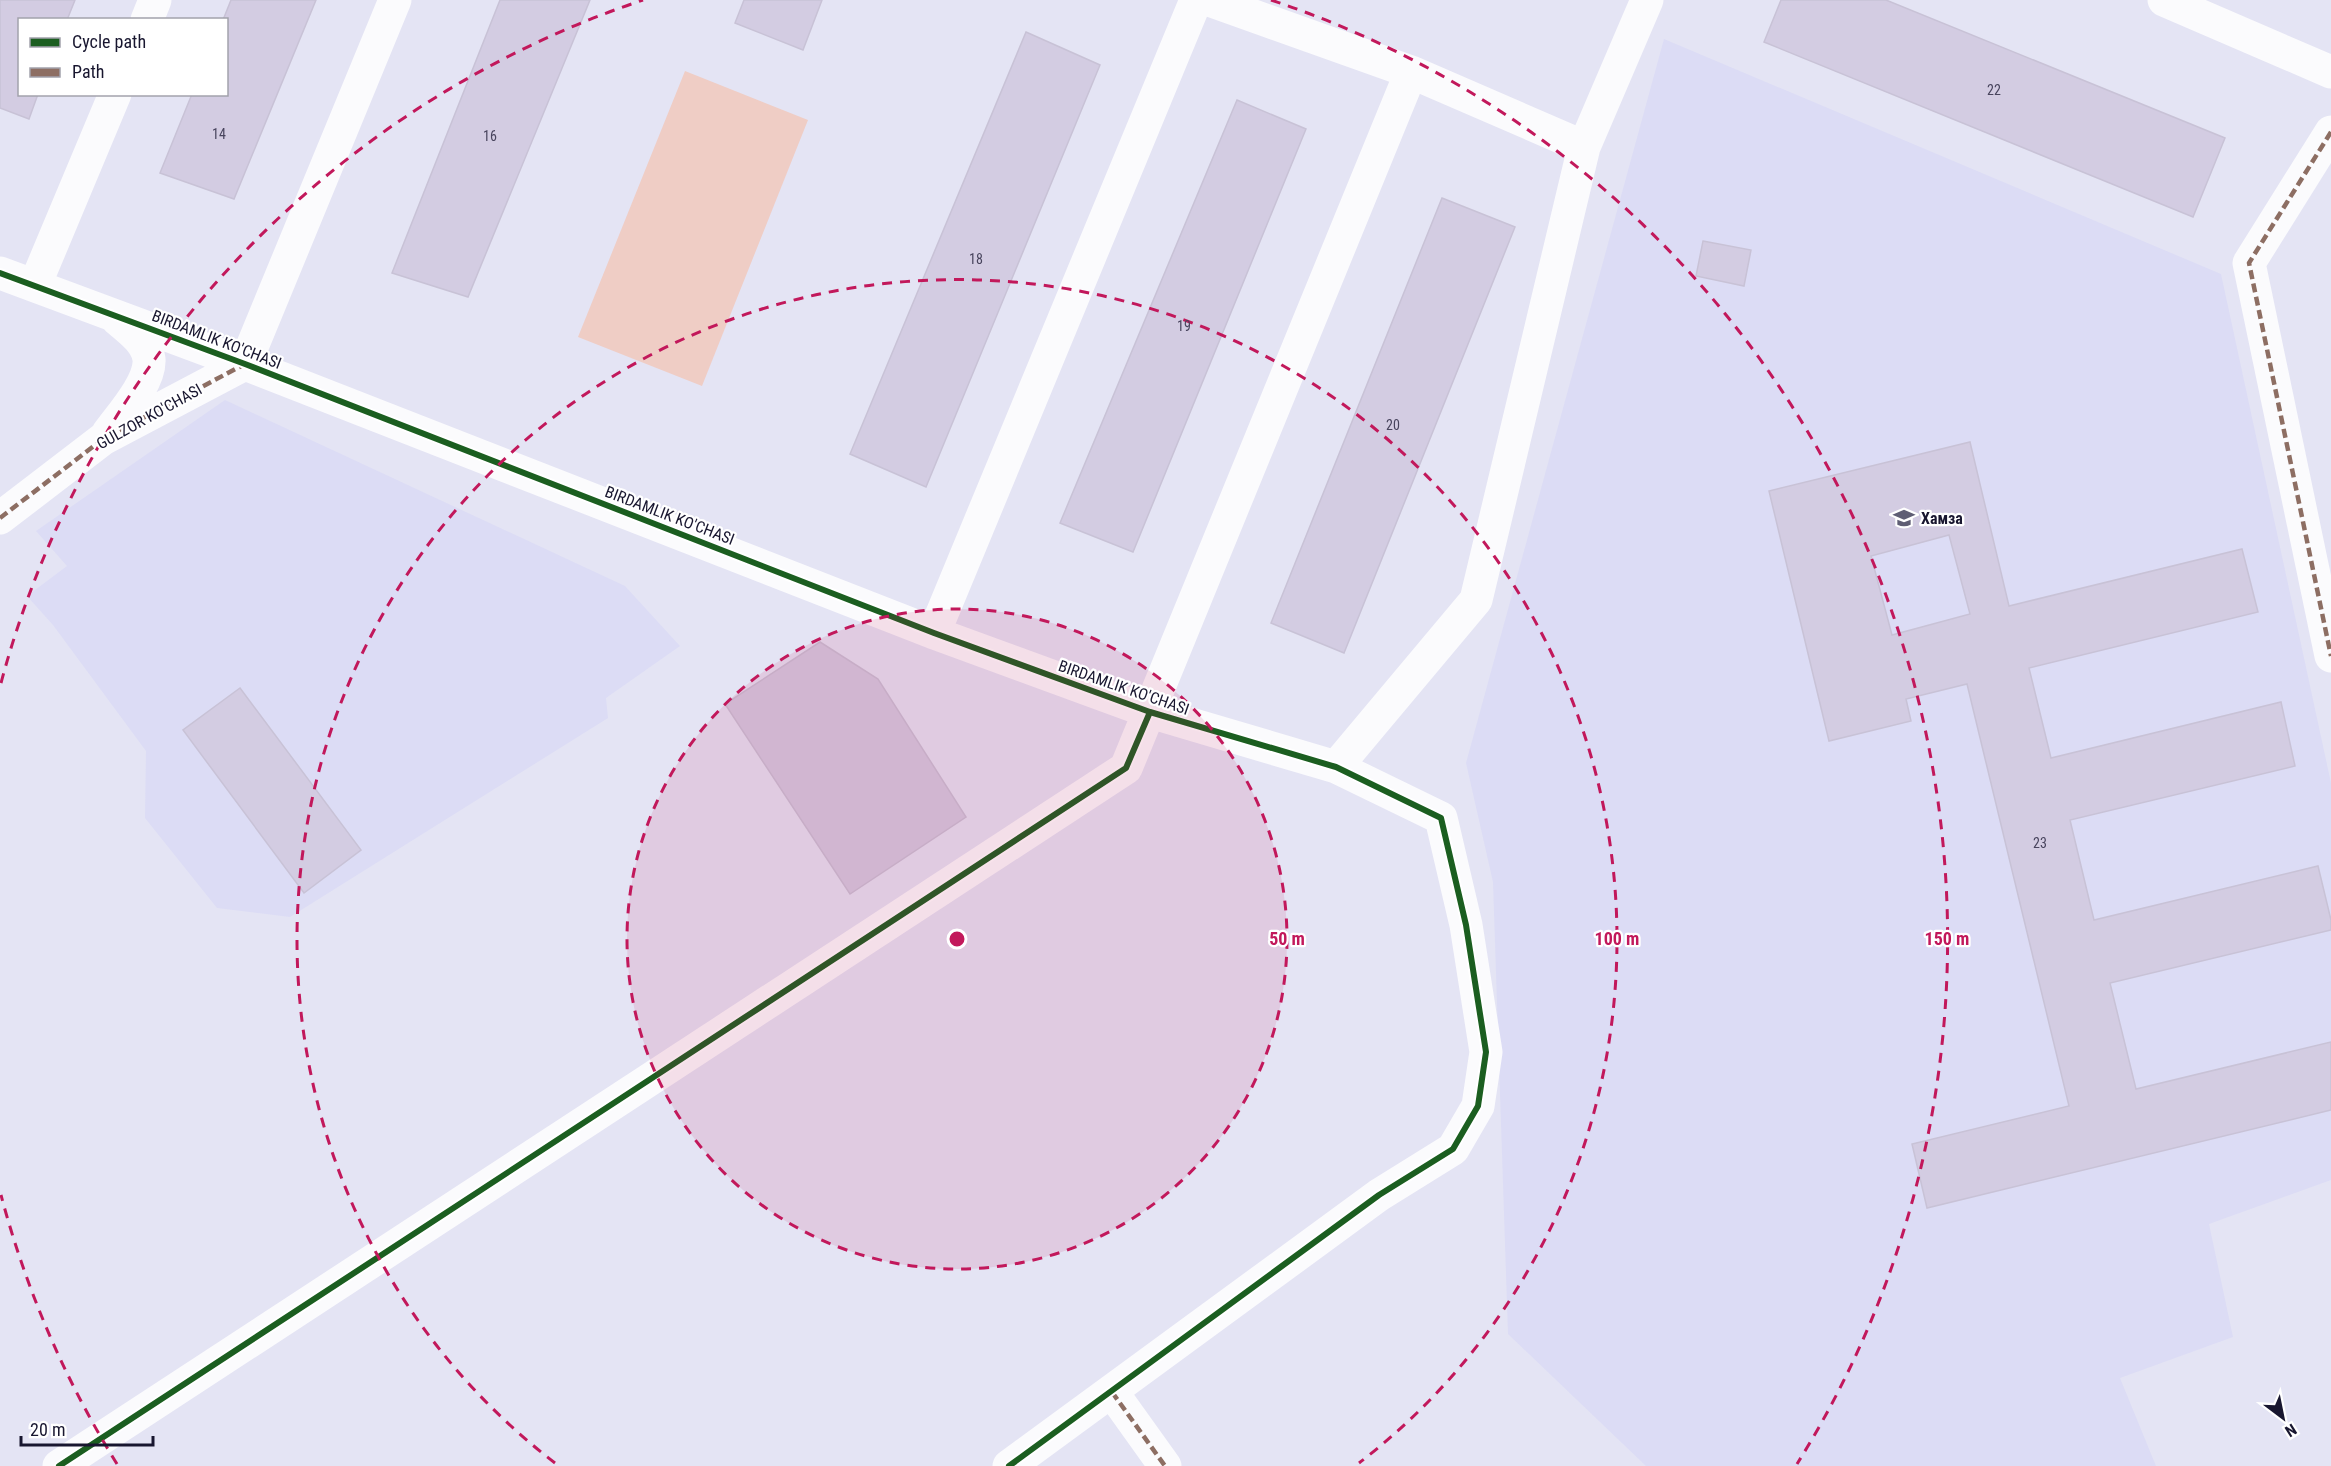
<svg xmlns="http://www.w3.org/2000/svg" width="2331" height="1466" viewBox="0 0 2331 1466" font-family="'Roboto Condensed',sans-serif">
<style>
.built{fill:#dcdcf5}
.green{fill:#efcdc5}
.building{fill:#d3cce2;stroke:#c8c2d6;stroke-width:1.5;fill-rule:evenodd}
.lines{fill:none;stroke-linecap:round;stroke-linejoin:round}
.minor{stroke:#fbfbfd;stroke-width:33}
.quiet{stroke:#8d6e63;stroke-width:4.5;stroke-dasharray:9 4.5;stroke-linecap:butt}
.cycleway-casing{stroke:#fff;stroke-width:10}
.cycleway{stroke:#1b5e20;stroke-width:6}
.ring{fill:none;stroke:#c2185b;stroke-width:3;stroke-dasharray:10 8}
.labels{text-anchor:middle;stroke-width:4.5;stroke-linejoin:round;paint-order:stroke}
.number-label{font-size:14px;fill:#48445d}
.street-label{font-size:16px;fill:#18162f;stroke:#fff}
.poi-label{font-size:16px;font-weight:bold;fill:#18162f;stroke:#fff;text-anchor:start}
.centre{fill:#c2185b;stroke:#fff;stroke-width:3}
.ring-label{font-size:18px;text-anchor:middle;font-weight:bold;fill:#c2185b;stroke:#fff;stroke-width:4.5;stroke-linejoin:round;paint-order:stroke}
</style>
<rect width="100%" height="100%" fill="#e4e4f4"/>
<!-- built -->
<path class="built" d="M1664,39L2221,274L2331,783V1180L2209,1224L2233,1337L2120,1378L2156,1466H1646L1508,1334L1493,882L1466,763Z
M225,400L625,586L680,646L606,698L608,718L290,917L217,908L145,818L146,751L53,625L27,596L67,566L36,531Z"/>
<!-- green -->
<path class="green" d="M685,71L808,120L702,386L578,337Z"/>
<!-- building -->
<path class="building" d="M0,0H75L67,20H20V94H38L29,119L0,108Z
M231,0H316L234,199L160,173L192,94H226V20H223Z
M500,0H590L468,297L392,273Z
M744,0H822L803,50L735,23Z
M1781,0H1886L2225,138L2193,217L1764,42Z
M1026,32L1100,65L926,487L850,454Z
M1237,100L1306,129L1133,552L1060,523Z
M1442,198L1515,227L1344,653L1271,623Z
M1703,241L1751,250L1744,286L1696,276Z
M1970,442L2009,606L2242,549L2258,612L2029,668L2051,758L2281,702L2295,766L2070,820L2094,920L2318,866L2331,920V930L2110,983L2136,1089L2331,1042V1110L1927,1208L1912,1144L2069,1106L1967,684L1906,699L1911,721L1829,741L1769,491ZM1949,535L1970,614L1892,635L1871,556Z
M820,642L878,679L966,817L850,894L725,704Z
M240,688L361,850L304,893L183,730Z"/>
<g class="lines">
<!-- minor -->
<path class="minor" d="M1209,0L1411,72L1584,147L1647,0
M2164,0L2331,72
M147,20L155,0
M2331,132L2249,263L2331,656
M0,273L245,364L934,633L1150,712L1336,767L1441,818L1466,925L1486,1052L1478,1106L1453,1149L1379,1195L1009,1466
M35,285L115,94
M108,433C121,415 151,382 149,359C147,342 129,329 117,319
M0,518L103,439L245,364L395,0
M934,633L1196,0
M1336,767L1476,600L1584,147
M1112,1392L1165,1466
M59,1466L1126,768L1411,72"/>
<!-- quiet -->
<path class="quiet" d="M2331,132L2249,263L2331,656
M0,518L103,439L245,364
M1112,1392L1165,1466"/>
<defs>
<path id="cycleway" d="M0,273L245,364L934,633L1150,712L1336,767L1441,818L1466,925L1486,1052L1478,1106L1453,1149L1379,1195L1009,1466
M59,1466L1126,768L1150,712"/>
</defs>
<!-- cycleway casing -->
<use href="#cycleway" class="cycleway-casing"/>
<!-- cycleway -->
<use href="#cycleway" class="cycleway"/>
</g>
<!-- distance rings -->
<circle cx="957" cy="939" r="330" fill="#c2185b" fill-opacity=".12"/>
<g class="ring">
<circle cx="957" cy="939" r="330"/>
<path d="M555 1463A660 660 0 1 1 1359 1463"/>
<path d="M117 1464A990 990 0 0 1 1 1195M1 683A990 990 0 0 1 643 0M1271 0A990 990 0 0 1 1797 1464"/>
</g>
<!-- icons -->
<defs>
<symbol id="school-bare" viewBox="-9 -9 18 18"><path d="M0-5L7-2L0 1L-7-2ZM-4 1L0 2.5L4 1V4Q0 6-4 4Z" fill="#5f5e74" stroke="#fff" stroke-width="2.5" paint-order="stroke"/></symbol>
</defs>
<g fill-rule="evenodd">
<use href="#school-bare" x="1889" y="503" width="30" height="30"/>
</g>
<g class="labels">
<!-- number labels -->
<g class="number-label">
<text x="1994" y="95">22</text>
<text x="219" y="139">14</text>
<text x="490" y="141">16</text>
<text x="976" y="264">18</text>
<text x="1184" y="331">19</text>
<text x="1393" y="430">20</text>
<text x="2040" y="848">23</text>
</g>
<!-- street labels -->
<g class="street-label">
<text transform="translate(217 339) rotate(21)" y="6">BIRDAMLIK KO'CHASI</text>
<text transform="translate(149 416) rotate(-29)" y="6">GULZOR KO'CHASI</text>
<text transform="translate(670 515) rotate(21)" y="6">BIRDAMLIK KO'CHASI</text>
<text transform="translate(1124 687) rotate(19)" y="6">BIRDAMLIK KO'CHASI</text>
</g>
<!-- poi labels -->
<g class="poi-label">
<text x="1921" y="524">Хамза</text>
</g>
</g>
<circle cx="957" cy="939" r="9" class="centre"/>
<g class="ring-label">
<text x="1287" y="945">50 m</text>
<text x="1617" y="945">100 m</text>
<text x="1947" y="945">150 m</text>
</g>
<!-- legend -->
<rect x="18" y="18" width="210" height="78" fill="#ffffff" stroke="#a3a2ac" stroke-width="1.5"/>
<rect x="30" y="38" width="30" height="9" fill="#1b5e20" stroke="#a3a2ac" stroke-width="1.5"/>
<text x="72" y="48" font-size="18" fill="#18162f">Cycle path</text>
<rect x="30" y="68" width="30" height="9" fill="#8d6e63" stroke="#a3a2ac" stroke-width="1.5"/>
<text x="72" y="78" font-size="18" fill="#18162f">Path</text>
<!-- north arrow -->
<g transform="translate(2283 1418) rotate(148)" stroke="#ffffff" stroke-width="4.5" paint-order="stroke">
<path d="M0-4.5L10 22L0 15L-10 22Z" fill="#18162f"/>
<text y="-9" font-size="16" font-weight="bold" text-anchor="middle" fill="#18162f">N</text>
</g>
<!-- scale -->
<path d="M21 1436v9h132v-9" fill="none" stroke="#18162f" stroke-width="3"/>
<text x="30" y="1436" font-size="18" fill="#18162f" stroke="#ffffff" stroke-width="4.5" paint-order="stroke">20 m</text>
</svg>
